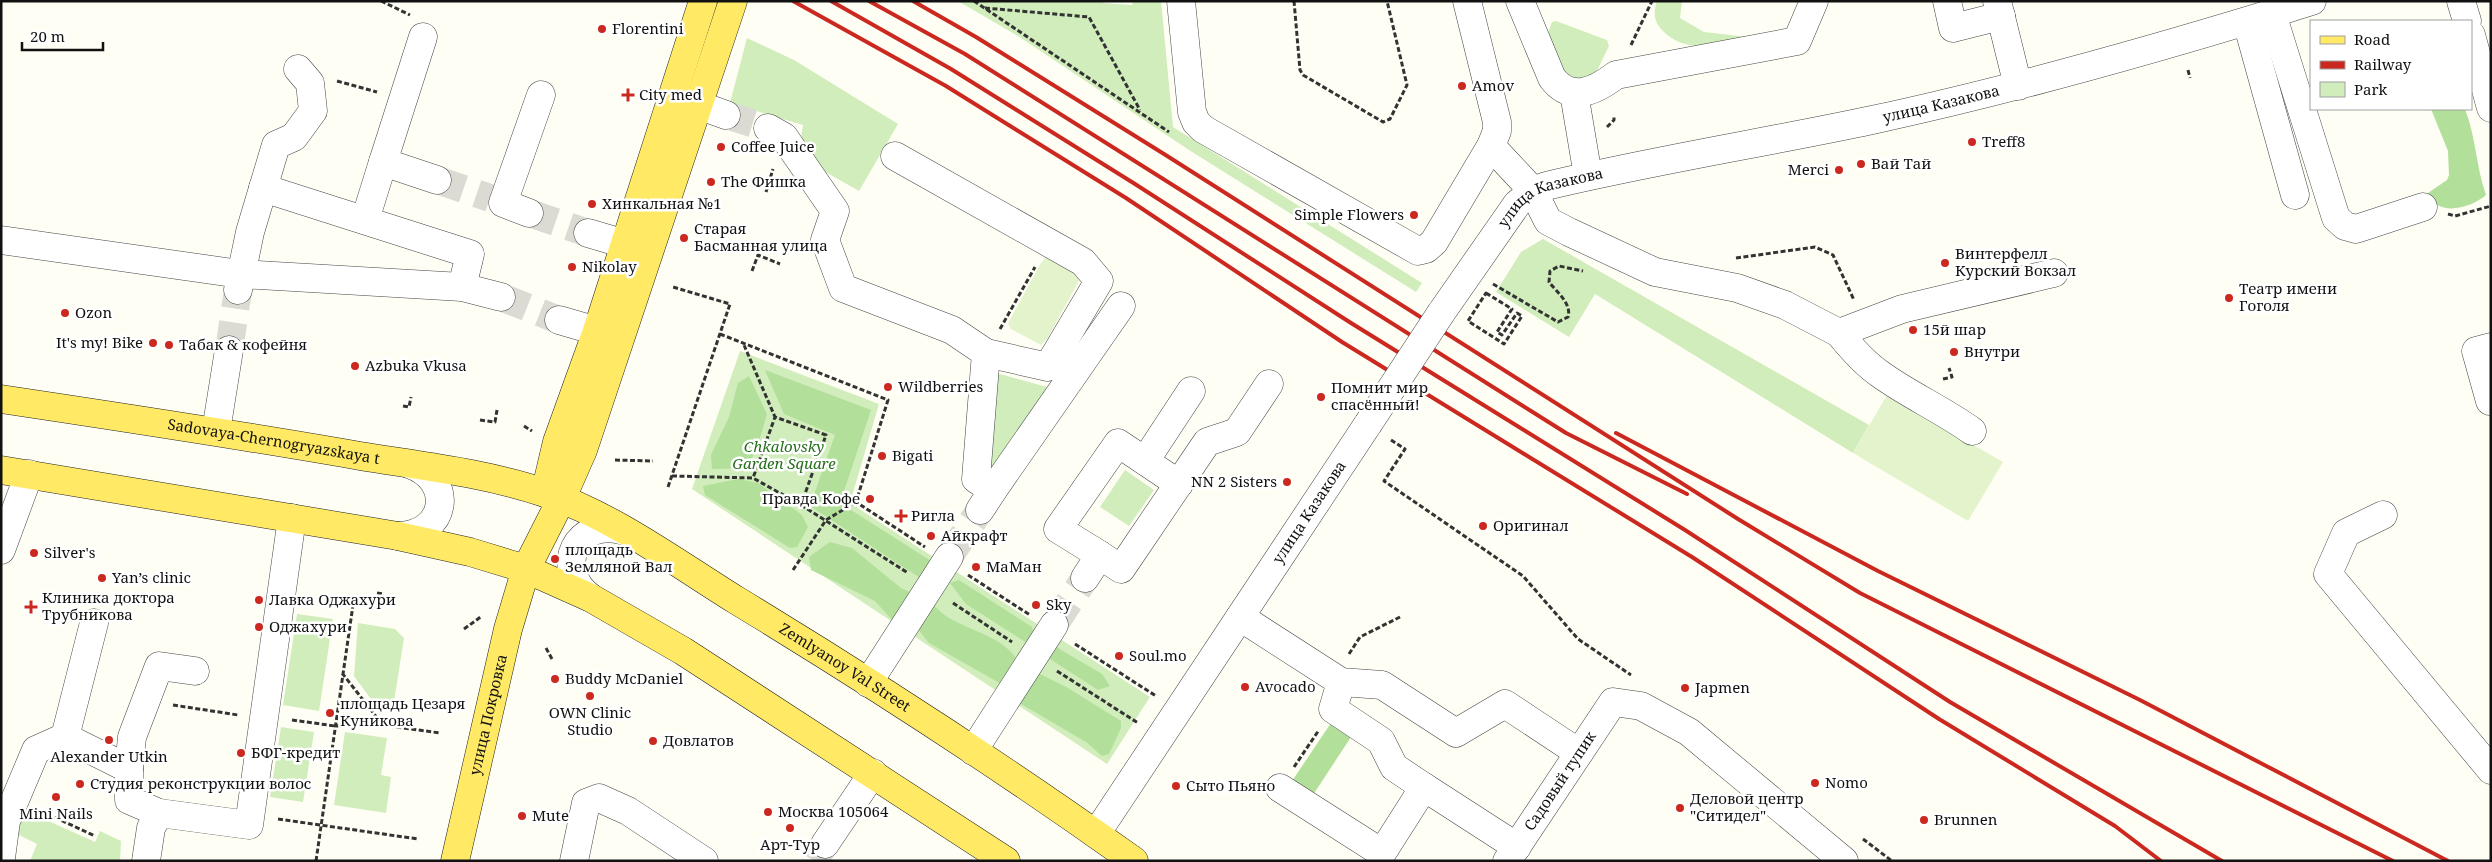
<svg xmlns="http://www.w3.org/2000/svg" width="2492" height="862" viewBox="0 0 2492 862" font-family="'Noto Serif',serif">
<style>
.green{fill:#d0edbb}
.forest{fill:#b2df99}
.pitch{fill:#e3f4cd}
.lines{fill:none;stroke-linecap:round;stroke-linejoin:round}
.minor-tunnel{stroke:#dbdad3;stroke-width:28;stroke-dasharray:28 14;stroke-linecap:butt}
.minor-casing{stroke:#444;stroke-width:29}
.major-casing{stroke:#222;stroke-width:29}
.path{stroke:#333;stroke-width:3;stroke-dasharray:5 2.5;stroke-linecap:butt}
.minor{stroke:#fff;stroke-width:28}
.major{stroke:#ffe965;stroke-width:28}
.rail{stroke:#cb281f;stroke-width:4}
.minor-bridge-casing{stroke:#444;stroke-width:29;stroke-linecap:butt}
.minor-bridge{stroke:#fff;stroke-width:28}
.poi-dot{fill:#cb281f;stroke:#fff;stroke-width:2}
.labels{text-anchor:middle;stroke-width:5;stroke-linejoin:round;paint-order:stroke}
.poi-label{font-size:15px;fill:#111;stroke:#fff;text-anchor:start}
.street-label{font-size:15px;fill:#111;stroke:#fff}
.park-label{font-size:15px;font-style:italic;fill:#256e1c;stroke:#fff}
</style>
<rect width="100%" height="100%" fill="#fffef5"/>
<!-- green -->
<path class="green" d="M958,1H1103V3L1132,5L1133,1H1161L1173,127L1422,283L1416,292L1189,150L1018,36Z
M1657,1H1682L1680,18L1704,32L1756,38C1725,43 1687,57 1662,30C1654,22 1653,12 1657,1Z
M1556,21L1607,40L1609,46L1591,83L1562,73L1546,38L1552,22Z
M747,38L794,60L898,124L859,191L808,162L799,150L803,125L730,103Z
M1543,239L1869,425L1853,453L1595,294L1569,337L1496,292L1521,252Z
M740,351L879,404L850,503L1150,697L1107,764L692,489Z
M993,372L1047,387L990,470Z
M1125,470L1154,490L1129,526L1100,507Z
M297,614L333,619L319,711L283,705Z
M358,623L395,629L404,638L393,708L376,706L354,676Z
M281,727L314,732L303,802L270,797Z
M345,732L387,738L381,775L391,777L386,813L334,805Z
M24,810L95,842L100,831L121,841L120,861H30L37,844L13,832Z"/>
<!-- forest -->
<path class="forest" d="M2431,109H2465C2476,137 2476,167 2486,195C2471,208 2437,218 2428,193L2447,180L2449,175L2448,151Z
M765,370L871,410L840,503L939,566L928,583L810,506L835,435L784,414Z
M749,376L767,414L759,441L748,468L712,469L711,455L729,417L738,383Z
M738,479L758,483L802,515L808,527L797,547L790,548L705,495L703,486Z
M830,542L852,548L901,588L914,594L894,622L875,601L811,570L809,557Z
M959,580L1032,627L1035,640L1030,645L966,604L950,583Z
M931,603C937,608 942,614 949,618C973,632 1010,639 1021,667L1003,685L929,643L916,627Z
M1051,644L1102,674L1110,686L1098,690L1047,657Z
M1032,670L1068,688L1121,721V728L1109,754L1102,756L1086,742L1021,704L1018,698Z
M1331,723L1351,737L1311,798L1290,784Z"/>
<!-- pitch -->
<path class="pitch" d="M1046,257L1078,273L1080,279L1047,339L1041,345L1011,329L1008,323L1041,263Z
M1887,395L2003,462L1968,521L1853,453Z"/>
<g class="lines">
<!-- minor-tunnel -->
<path class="minor-tunnel" d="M726,115L768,128
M437,180L490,198
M529,213L588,233
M501,297L559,320
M229,350L238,290
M949,557L980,510
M1054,625L1085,578
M814,861L825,844"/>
<defs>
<g id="minor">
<path d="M1181,1L1192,112L1196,122L1203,129L1418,251L1426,249L1434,242L1491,146L1497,131V122L1467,1"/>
<path d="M1520,1L1552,78C1571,103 1595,91 1616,75L1797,41L1814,1"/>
<path d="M1947,1L1953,28L2001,16"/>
<path d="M1997,1L2018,86"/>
<path d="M2461,1L2467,21"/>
<path d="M2272,14L2336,218L2345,226L2356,229L2423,207"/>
<path d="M2247,22L2295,195"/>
<path d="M2471,35L2491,108"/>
<path d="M423,37L383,162L437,180"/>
<path d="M1574,93L1588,176"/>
<path d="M698,105L726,115"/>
<path d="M768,128L784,137L835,211L825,240L843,288L952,330L986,353L976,479L993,490L980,510"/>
<path d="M1491,146L1533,191L1548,221L1569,232L1655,272L1737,288L1785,305L1839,333L1902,309L2054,273"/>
<path d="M895,156L1083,262L1099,281L1048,367L986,353"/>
<path d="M263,188L470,254L462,287"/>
<path d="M529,213L503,203L541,95"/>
<path d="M365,220L383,162"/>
<path d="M588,233L625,244"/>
<path d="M1,240L240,274L462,287L501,297"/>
<path d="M238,290L250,232L276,145L294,137L313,111L310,83L298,69"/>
<path id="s1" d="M1441,313L1517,204L1533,191L1546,186C1654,160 1764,143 1872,120C2021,88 2167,46 2312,1"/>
<path d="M559,320L597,331"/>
<path d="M1839,333C1851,348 1864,363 1880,374C1909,395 1943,410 1972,431"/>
<path d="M2490,401L2476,351L2491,347"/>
<path d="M216,431L229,350"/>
<path d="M1145,461L1191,391"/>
<path d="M993,490L1121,306"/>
<path d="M2383,515L2346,533L2328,574L2491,770"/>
<path d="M398,536C447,535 456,480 409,464"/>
<path d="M1,550L29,474"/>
<path d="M1100,555L1058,529L1118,443L1179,484"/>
<path d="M1085,578L1100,555L1121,569L1207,442L1237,432L1269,384"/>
<path d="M591,598C551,569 577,516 624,531"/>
<path d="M1240,617L1341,682L1382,685L1456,733L1505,704L1579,753"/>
<path d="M1341,682L1333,709L1381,741L1394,767L1424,787"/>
<path d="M868,683L949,557"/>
<path d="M65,737L94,623"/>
<path d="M973,751L1054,625"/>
<path d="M129,769L132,737L159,666L195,671"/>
<path d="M1280,788L1382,853L1424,787L1517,847"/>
<path id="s2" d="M1096,834L1368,424"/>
<path d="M825,844L873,773"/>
<path d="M1,858L6,821L36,750L65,737L129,769V800L159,813"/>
<path d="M146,861L151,828L159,813L249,825L292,518"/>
<path d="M574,861L586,803L599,798L628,811L704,861"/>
<path id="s3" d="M1507,861L1613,702L1641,706L1689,732L1844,861"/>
</g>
<g id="major">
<path id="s4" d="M1,399C121,417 241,435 360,456C421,466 486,473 545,493C613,516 675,562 736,600C871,682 1005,769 1134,861"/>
<path d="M1,470L398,536L470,552L526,569L591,598L683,651L1006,861"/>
<path d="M545,493L557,442L597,331L703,1"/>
<path id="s5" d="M455,861L508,629L526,569L561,500L583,450L733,1"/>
</g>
</defs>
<!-- minor casing -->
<use href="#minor" class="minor-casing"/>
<!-- major casing -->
<use href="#major" class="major-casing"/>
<!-- path -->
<path class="path" d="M381,1L410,15
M974,1L1169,132
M1294,1L1300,70L1303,75L1383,122L1390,119L1407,85L1387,1
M985,8L1089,17L1140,110
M1631,45L1652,1
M2188,70L2190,78
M337,81L377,92
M1607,127L1614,120V117
M766,192L773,169
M2448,214L2455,216L2491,206
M1736,258L1815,247L1833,255L1854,300
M752,271L758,255L780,264
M1493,284L1558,322L1568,317C1572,304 1557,292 1549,282L1550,271L1559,266L1583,271
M1486,293L1512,309L1497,332L1502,335L1517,313L1522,316L1504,344L1468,321Z
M1000,329L1035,267
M720,334L888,400L856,502L925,547
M744,345L775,417
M1943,379L1952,377L1949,368
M403,406L409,407L411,397
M480,420L495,422L497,410
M524,426L532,431
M1391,440L1405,449L1384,481L1523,576L1578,639L1631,675
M615,460L653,461
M672,476L753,478L801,505L826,435L775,417L753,478
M668,487L730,304L673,287
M801,505L908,573
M793,570L826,520L856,502
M968,575L1030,615
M377,593L383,594L381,609
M953,603L1012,642
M464,629L482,616
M1075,644L1156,696
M546,648L552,659
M1349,654L1360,637L1402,616
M1057,671L1138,723
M342,673L382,724
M173,705L238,715
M292,720L335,726L382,725L440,733
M1294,767L1319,730
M41,811L95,836
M278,819L418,839
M1863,839L1892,861
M316,861L353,605"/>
<!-- minor -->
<use href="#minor" class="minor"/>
<!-- major -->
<use href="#major" class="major"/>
<!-- rail -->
<path class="rail" d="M793,1L946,86L1126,198L1342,342L1692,557L1939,719L2115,826L2161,861
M831,1L951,69L1135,184L1351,323L1685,530L1950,702L2222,861
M869,1L965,54L1566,433L1687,494
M913,1L976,37L1164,154L1738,519L1860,593L2393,861
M1616,433L1878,571L2140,700L2448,861"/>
<defs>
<path id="minor-bridge" d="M1368,424L1441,313"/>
</defs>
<!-- minor-bridge casing -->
<use href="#minor-bridge" class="minor-bridge-casing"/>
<!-- minor-bridge -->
<use href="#minor-bridge" class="minor-bridge"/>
</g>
<!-- markers -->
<g class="poi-dot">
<circle cx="602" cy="29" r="5"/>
<circle cx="1462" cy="86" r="5"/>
<path d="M625.5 87.5h5v5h5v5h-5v5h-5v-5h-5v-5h5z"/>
<circle cx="1972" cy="142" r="5"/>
<circle cx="721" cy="147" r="5"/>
<circle cx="1861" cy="164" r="5"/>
<circle cx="1839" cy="170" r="5"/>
<circle cx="711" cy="182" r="5"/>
<circle cx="592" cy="204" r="5"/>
<circle cx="1414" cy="215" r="5"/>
<circle cx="684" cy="238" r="5"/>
<circle cx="1945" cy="263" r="5"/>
<circle cx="572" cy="267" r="5"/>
<circle cx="2229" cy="298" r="5"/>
<circle cx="65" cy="313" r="5"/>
<circle cx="1913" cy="330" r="5"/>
<circle cx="153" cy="343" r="5"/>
<circle cx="169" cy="345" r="5"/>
<circle cx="1954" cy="352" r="5"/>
<circle cx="355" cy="366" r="5"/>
<circle cx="888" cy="387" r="5"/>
<circle cx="1321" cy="397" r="5"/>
<circle cx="882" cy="456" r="5"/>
<circle cx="1287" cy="482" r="5"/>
<circle cx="870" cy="499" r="5"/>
<path d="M898.5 508.5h5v5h5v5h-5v5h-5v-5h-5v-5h5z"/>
<circle cx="1483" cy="526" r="5"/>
<circle cx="931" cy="536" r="5"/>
<circle cx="34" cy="553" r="5"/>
<circle cx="555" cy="559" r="5"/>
<circle cx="976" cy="567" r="5"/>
<circle cx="102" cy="578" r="5"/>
<circle cx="259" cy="600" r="5"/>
<circle cx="1036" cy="605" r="5"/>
<path d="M28.5 599.5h5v5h5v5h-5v5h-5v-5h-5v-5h5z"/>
<circle cx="259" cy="627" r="5"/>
<circle cx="1119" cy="656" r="5"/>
<circle cx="555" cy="679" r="5"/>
<circle cx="1245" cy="687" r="5"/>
<circle cx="1685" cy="688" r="5"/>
<circle cx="590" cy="696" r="5"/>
<circle cx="330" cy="713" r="5"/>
<circle cx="109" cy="740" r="5"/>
<circle cx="653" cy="741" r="5"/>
<circle cx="241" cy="753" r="5"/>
<circle cx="1815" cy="783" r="5"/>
<circle cx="80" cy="784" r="5"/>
<circle cx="1176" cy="786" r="5"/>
<circle cx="56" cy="797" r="5"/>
<circle cx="1680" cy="808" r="5"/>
<circle cx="768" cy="812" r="5"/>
<circle cx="522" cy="816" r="5"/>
<circle cx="1924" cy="820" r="5"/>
<circle cx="790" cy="828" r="5"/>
</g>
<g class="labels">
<!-- poi labels -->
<g class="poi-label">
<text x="612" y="34">Florentini</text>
<text x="1472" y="91">Amov</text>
<text x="639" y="100">City med</text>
<text x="1982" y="147">Treff8</text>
<text x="731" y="152">Coffee Juice</text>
<text x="1871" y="169">Вай Тай</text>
<text x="1829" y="175" text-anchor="end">Merci</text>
<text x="721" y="187">The Фишка</text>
<text x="602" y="209">Хинкальная №1</text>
<text x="1404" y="220" text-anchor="end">Simple Flowers</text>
<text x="694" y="234">Старая<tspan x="694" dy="17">Басманная улица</tspan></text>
<text x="1955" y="259">Винтерфелл<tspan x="1955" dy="17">Курский Вокзал</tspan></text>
<text x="582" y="272">Nikolay</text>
<text x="2239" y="294">Театр имени<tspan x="2239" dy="17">Гоголя</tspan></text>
<text x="75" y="318">Ozon</text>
<text x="1923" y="335">15й шар</text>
<text x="143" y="348" text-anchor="end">It's my! Bike</text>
<text x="179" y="350">Табак &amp; кофейня</text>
<text x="1964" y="357">Внутри</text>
<text x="365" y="371">Azbuka Vkusa</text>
<text x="898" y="392">Wildberries</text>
<text x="1331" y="393">Помнит мир<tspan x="1331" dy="17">спасённый!</tspan></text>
<text x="892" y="461">Bigati</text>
<text x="1277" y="487" text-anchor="end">NN 2 Sisters</text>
<text x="860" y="504" text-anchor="end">Правда Кофе</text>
<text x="911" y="521">Ригла</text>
<text x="1493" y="531">Оригинал</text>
<text x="941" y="541">Айкрафт</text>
<text x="565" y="555">площадь<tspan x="565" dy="17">Земляной Вал</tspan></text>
<text x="44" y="558">Silver's</text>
<text x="986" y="572">МаМан</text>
<text x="112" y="583">Yan’s clinic</text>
<text x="42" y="603">Клиника доктора<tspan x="42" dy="17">Трубникова</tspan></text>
<text x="269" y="605">Лавка Оджахури</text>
<text x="1046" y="610">Sky</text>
<text x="269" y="632">Оджахури</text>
<text x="1129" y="661">Soul.mo</text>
<text x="565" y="684">Buddy McDaniel</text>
<text x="1255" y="692">Avocado</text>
<text x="1695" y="693">Japmen</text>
<text x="340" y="709">площадь Цезаря<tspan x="340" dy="17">Куникова</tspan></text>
<text x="590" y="718" text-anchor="middle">OWN Clinic<tspan x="590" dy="17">Studio</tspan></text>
<text x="663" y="746">Довлатов</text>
<text x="251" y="758">БФГ-кредит</text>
<text x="109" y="762" text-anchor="middle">Alexander Utkin</text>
<text x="1825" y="788">Nomo</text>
<text x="90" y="789">Студия реконструкции волос</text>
<text x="1186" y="791">Сыто Пьяно</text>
<text x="1690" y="804">Деловой центр<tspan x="1690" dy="17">"Ситидел"</tspan></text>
<text x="778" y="817">Москва 105064</text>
<text x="56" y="819" text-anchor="middle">Mini Nails</text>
<text x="532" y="821">Mute</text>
<text x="1934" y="825">Brunnen</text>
<text x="790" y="850" text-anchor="middle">Арт-Тур</text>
</g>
<!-- street labels -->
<g class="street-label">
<text dy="5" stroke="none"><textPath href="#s1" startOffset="571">улица Казакова</textPath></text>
<text dy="5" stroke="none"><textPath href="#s1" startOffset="166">улица Казакова</textPath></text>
<text dy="5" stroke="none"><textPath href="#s4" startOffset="276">Sadovaya-Chernogryazskaya t</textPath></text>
<text dy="5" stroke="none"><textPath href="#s2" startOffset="386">улица Казакова</textPath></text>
<text dy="5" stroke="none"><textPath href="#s4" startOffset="900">Zemlyanoy Val Street</textPath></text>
<text dy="5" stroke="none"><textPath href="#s5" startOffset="150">улица Покровка</textPath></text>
<text dy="5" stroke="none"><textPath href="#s3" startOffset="96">Садовый тупик</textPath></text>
</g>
<!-- park labels -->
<g class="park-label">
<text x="784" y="452">Chkalovsky<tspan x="784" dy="17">Garden Square</tspan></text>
</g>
</g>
<!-- border -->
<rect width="2492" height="862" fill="none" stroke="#111111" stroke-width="5"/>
<!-- legend -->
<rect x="2310" y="20" width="162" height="90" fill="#ffffff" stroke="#a0a0a0"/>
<rect x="2320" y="36" width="25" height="8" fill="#ffe965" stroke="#a0a0a0"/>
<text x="2354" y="45" font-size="15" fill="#111111">Road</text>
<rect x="2320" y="61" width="25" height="8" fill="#cb281f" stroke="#a0a0a0"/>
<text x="2354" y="70" font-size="15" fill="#111111">Railway</text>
<rect x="2320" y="82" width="25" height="15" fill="#d0edbb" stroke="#a0a0a0"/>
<text x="2354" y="95" font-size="15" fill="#111111">Park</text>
<!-- scale -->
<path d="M22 42v8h81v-8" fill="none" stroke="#111111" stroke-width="2.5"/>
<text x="30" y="42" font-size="15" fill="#111111" stroke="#ffffff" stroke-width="4" paint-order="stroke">20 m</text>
</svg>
